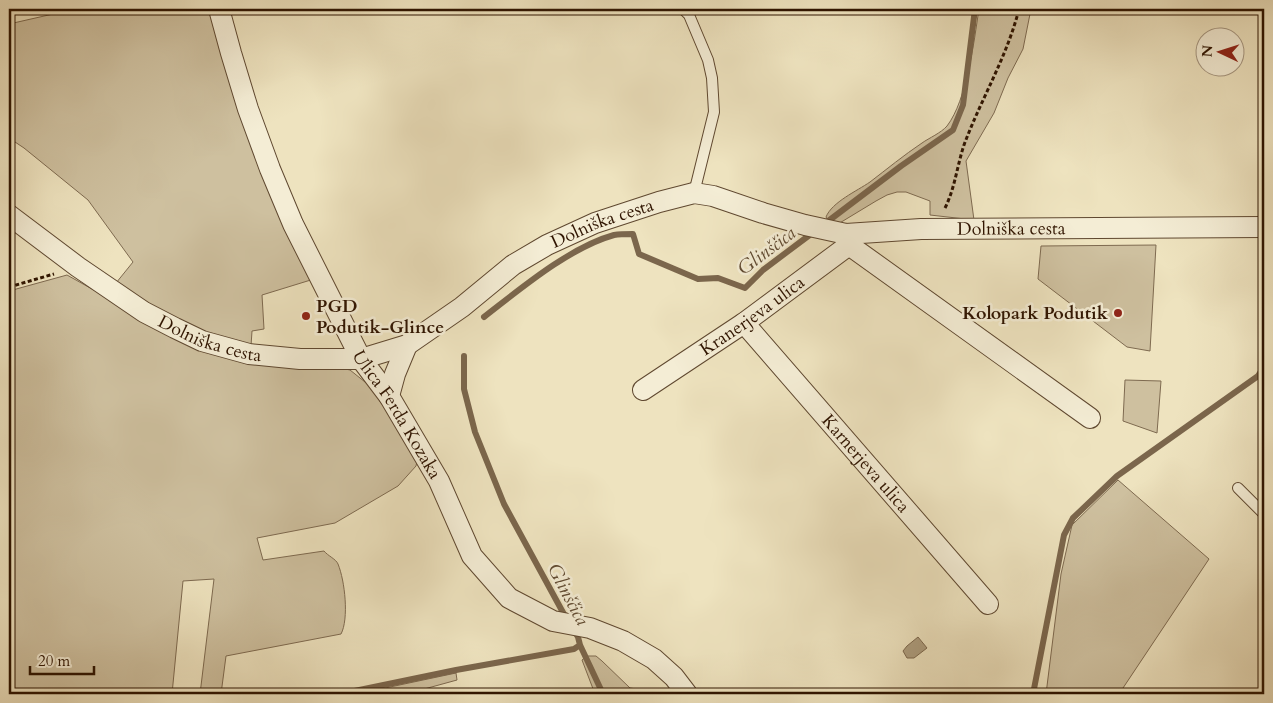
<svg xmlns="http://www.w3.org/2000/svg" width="1273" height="703" viewBox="0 0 1273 703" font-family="Cardo,serif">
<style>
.green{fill:#cec09f;stroke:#7e6a50}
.water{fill:#ad9d7e;stroke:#7b664c}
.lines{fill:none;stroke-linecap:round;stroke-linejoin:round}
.stream{stroke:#7b664c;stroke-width:6}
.service-casing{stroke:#5f4830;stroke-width:12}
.minor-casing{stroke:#5f4830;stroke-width:22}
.path{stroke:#2f1400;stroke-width:3;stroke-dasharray:4 2.5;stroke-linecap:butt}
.service{stroke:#f4edd5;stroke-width:10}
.minor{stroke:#f4edd5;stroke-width:20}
.poi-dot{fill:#8f2418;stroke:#f4edd5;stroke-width:2}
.labels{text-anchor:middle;stroke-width:5;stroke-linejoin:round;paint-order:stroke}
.street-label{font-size:18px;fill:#2f1400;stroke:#f4edd5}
.poi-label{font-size:18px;font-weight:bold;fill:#2f1400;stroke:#f4edd5;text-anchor:start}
.water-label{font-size:19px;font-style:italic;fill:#614b32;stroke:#f4edd5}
</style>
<rect width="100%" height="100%" fill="#eee3bf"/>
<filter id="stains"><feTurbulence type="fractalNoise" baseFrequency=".004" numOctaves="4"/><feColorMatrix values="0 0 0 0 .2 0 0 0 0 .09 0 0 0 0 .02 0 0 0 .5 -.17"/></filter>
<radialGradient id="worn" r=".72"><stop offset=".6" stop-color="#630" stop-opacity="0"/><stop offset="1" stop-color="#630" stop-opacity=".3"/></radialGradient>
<!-- green -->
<path class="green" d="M75,9H214L314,279L262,295L264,329L252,331L251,346L202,334L173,320L116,283L133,262L88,200L24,148L9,138V24Z
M979,9H1031L1023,49L1008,78L994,113L966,161L974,220L930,215V201L906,192H897L887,195L876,201L838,224L831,225L826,217C832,202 857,191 870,182C887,169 904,155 922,143C929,138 941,133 947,126C967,100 974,41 979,9Z
M1156,245L1150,351L1127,347L1038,279L1041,246Z
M67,275L160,327L350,370L370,386L389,407L418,457L416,466L398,486L335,523L257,538L263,560L324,551C328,556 336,559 338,564C345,581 349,619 341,634L226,656L221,694H200L214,579L183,581L172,694H9V291Z
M1125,380L1161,381L1157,433L1123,421Z
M1118,480L1209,559L1123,688V694H1046L1061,574L1072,525Z
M587,656H596L602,661L630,688L669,694H595L582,660Z
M456,673L457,680L406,694H357Z"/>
<!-- water -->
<path class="water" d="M918,637L927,648L914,658H907L903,651L907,646Z"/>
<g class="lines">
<!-- stream -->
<path class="stream" d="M823,225L901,166L953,130L963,105L975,9
M484,317C519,290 570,247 614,235C620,234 627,234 633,234L639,254L698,279L718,278L745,288L763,270L815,231
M464,356V389L475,432L504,504L566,618
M580,645L603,694
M340,694L456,670L574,649L580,645L578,637L573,629
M1033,694L1064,535L1073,518L1117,476L1258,376L1264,367"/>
<defs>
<path id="service" d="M683,9L689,15L708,60L712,78L714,112L694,193
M1238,488L1264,514"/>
<g id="minor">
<path id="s1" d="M219,9L231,53L248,109L270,169L293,224L361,359L389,396L439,481L472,556L509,598L553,621L590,628L623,641L654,659L674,677L687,694"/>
<path id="s2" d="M9,215L78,267L144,312L175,328L202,341L249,354L300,359H361L407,345L462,307L513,265L547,245L595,223L659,202L694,193L713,196L763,213L805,225L846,234L921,229L1264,227"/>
<path d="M849,245L1090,418"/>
<path id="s3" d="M744,323L988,604"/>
<path id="s4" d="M643,390L744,323L849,245L846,234"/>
<path d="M389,396L395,374L407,345"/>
</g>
</defs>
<!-- service casing -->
<use href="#service" class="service-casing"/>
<!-- minor casing -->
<use href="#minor" class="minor-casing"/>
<!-- path -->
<path class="path" d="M945,208C955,188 957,166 964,145C981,99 1007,57 1019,9
M9,287L54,274"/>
<!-- service -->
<use href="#service" class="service"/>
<!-- minor -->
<use href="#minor" class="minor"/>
</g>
<!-- markers -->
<g class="poi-dot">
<circle cx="1118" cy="313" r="5"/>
<circle cx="306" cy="316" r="5"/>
</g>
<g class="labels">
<!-- street labels -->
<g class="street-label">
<text dy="6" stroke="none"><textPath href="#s2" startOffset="672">Dolniška cesta</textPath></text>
<text dy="6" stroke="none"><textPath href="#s2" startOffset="1092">Dolniška cesta</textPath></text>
<text dy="6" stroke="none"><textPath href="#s4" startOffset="132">Kranerjeva ulica</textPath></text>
<text dy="6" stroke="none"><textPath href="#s2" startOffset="238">Dolniška cesta</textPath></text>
<text dy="6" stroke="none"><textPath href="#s1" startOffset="445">Ulica Ferda Kozaka</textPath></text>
<text dy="6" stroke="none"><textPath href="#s3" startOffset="186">Karnerjeva ulica</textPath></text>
</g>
<!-- poi labels -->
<g class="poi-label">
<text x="316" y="312">PGD<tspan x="316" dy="21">Podutik-Glince</tspan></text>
<text x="1108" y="319" text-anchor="end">Kolopark Podutik</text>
</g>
<!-- water labels -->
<g class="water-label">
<text transform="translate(766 250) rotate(-37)" y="7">Glinščica</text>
<text transform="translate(569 594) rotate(62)" y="7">Glinščica</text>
</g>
</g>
<!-- margin -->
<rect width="1273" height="703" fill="none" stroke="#eee3bf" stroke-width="30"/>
<rect x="10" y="10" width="1253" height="683" fill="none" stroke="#2f1400" stroke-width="2.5"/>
<rect x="15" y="15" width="1243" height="673" fill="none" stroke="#2f1400"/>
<!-- north arrow -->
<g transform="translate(1220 52) rotate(274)"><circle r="24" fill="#f4edd5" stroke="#a59680"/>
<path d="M0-4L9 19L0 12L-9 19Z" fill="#8f2418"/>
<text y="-8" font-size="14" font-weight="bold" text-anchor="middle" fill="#2f1400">N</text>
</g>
<!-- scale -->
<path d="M30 666v8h64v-8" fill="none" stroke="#2f1400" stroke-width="2.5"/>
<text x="38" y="666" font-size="15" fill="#2f1400" stroke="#f4edd5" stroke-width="4" paint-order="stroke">20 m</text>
<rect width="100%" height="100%" filter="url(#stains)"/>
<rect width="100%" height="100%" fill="url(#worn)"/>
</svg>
